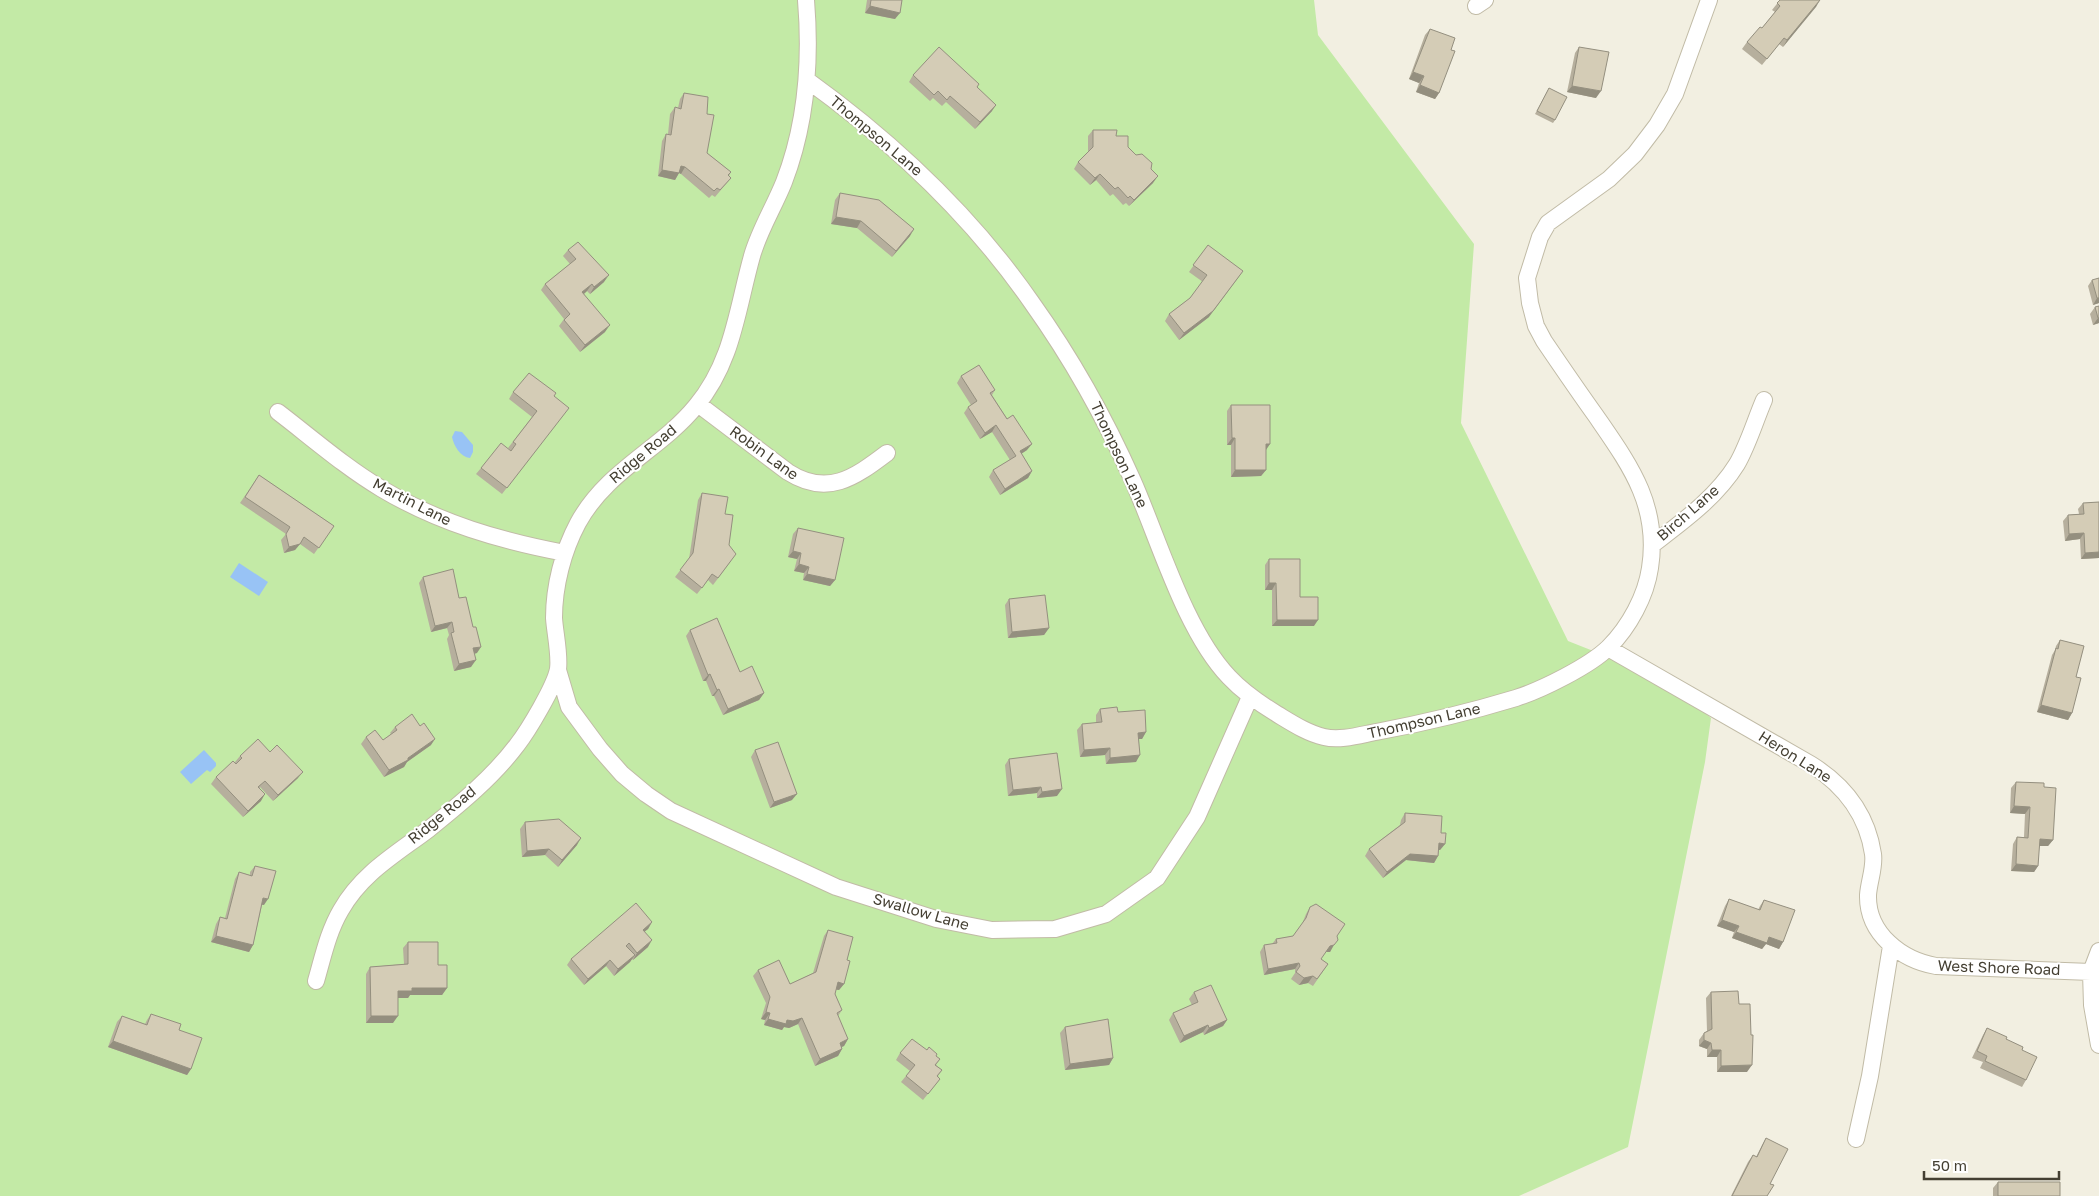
<svg xmlns="http://www.w3.org/2000/svg" width="2099" height="1196" viewBox="0 0 2099 1196" font-family="'Golos Text',sans-serif">
<style>
.green{fill:#c3eaa6}
.water{fill:#98c3f5}
.lines{fill:none;stroke-linecap:round;stroke-linejoin:round}
.minor-casing{stroke:#c1bba6;stroke-width:18}
.minor{stroke:#fff;stroke-width:16}
.wall{fill:#b6af9d}
.shaded-wall{fill:#948f7f}
.building{fill:#d4ccb6;stroke:#948f7f}
.labels{text-anchor:middle;stroke-width:4;stroke-linejoin:round;paint-order:stroke}
.street-label{font-size:15px;fill:#443f32;stroke:#fff}
</style>
<rect width="100%" height="100%" fill="#f2efe1"/>
<!-- green -->
<path class="green" d="M0,0H1314L1318,35L1474,244L1461,423L1568,641L1664,679L1711,718L1705,762L1628,1147L1519,1196H0Z"/>
<!-- water -->
<path class="water" d="M455,431L462,432L473,445V452L470,458C460,457 454,446 452,437Z
M239,563L268,582L259,596L230,577Z
M204,750L216,763V766L210,772L207,770L191,784L180,772Z"/>
<g class="lines">
<defs>
<path id="minor" d="M1476,6L1485,0
M807,80C893,142 971,215 1032,303C1072,359 1105,418 1133,481C1159,540 1185,631 1229,677C1243,692 1259,703 1277,714C1292,723 1307,733 1324,737C1340,741 1360,735 1376,732C1424,723 1470,712 1516,698C1541,690 1590,666 1609,647C1629,627 1646,596 1650,568C1660,505 1629,464 1596,416C1578,391 1561,366 1544,341L1536,326L1530,303L1527,278L1540,237L1548,223L1609,179L1635,154L1657,125L1675,94L1709,0
M698,404L788,472C827,497 854,478 887,453
M278,412C312,438 345,467 382,489C439,523 501,541 565,553
M1652,545C1682,522 1716,498 1737,464C1748,445 1755,421 1764,400
M1608,648L1812,765C1845,786 1867,814 1873,854C1875,867 1869,881 1868,895C1867,934 1902,960 1936,966L2091,972
M558,670L569,707L600,749L622,774L646,794L671,811L836,887L936,919L992,930L1055,929L1106,914L1157,878L1197,817L1250,697
M2099,951L2091,972L2092,1005L2099,1045
M316,981C323,957 328,932 341,910C362,873 396,854 429,829C460,804 493,777 517,745C528,731 555,686 558,669C560,655 555,633 554,618C554,586 563,551 578,523C607,470 660,450 696,406C733,362 737,309 752,256C759,231 774,207 784,182C806,125 811,61 806,0
M1856,1139L1870,1076L1891,946"/>
</defs>
<!-- minor casing -->
<use href="#minor" class="minor-casing"/>
<!-- minor -->
<use href="#minor" class="minor"/>
</g>
<!-- wall -->
<path class="wall" d="M867,0H902L895,19L865,13Z
M1780,0H1820L1783,47L1779,44L1762,65L1742,49L1747,42L1762,28L1775,12L1772,10Z
M1430,29L1439,93L1435,99L1416,92L1419,83L1409,79L1425,35Z
M1579,47L1596,98L1567,92L1575,53Z
M913,75L979,84L977,87L992,111L975,129L946,102L942,106L933,98L930,101L909,82Z
M1549,88L1555,120L1553,123L1535,114Z
M684,93L707,153L731,172L729,176L731,178L715,197L712,195L709,198L681,174L679,173L675,180L658,176L662,141L666,134H668L670,114L675,107L678,108L680,99Z
M1093,130L1116,136L1151,169L1153,183L1129,206L1126,203L1123,205L1113,194L1110,196L1096,180L1090,185L1074,169L1078,162L1088,152V136Z
M840,193L910,236L892,257L857,228L831,224L835,200Z
M1208,245L1209,317L1179,340L1165,321L1169,314L1190,298L1203,282L1189,272Z
M568,250L604,282L590,294L587,291L584,294L605,332L580,352L559,326L564,319L541,290L545,284L570,264L563,256Z
M2092,280L2099,303L2093,305L2088,286Z
M2099,306V323L2093,325L2090,314L2095,307Z
M961,376L995,390L992,395L1027,450L1021,454L1032,471L1028,478L1000,495L989,477L993,470L1010,460L992,432L980,439L964,413L968,407L971,405L957,383Z
M513,392L554,396L564,414L502,494L476,474L481,468L511,451L508,448L532,417L509,399Z
M1231,405L1266,470L1261,476L1231,477V445H1227V411Z
M259,475L334,526L314,554L300,544L295,550L284,553L281,540L286,534L240,503Z
M702,493L725,514L731,561L713,585L708,580L697,594L675,577L689,559L698,500Z
M2099,502V558L2081,559L2080,539L2065,541L2063,521L2068,515L2079,514L2078,509L2083,503Z
M798,528L835,580L830,586L803,580L804,573L794,571L797,559L788,557L793,534Z
M1269,559L1300,597L1314,626H1272V590H1265V565Z
M423,577L459,598L477,653L474,654L471,667L454,671L447,639L449,635L447,628L431,632L419,583Z
M1009,599L1049,628L1044,635L1008,638L1005,605Z
M690,630L740,672L764,693L759,700L723,715L714,696H712L706,681H703L686,636Z
M2060,640L2076,677L2072,713L2068,720L2037,712L2052,655L2055,650L2056,646Z
M1100,709L1118,712L1146,732L1142,739H1139L1136,762L1106,764L1105,755L1080,757L1077,730L1082,724L1096,723V715Z
M395,727L431,745L407,762L404,767L384,777L361,744L366,737L383,740L391,734L390,733Z
M755,750L792,800L770,808L751,757Z
M270,752L298,778L273,801L260,787V788L261,801L243,817L211,784L216,777L235,762L240,756Z
M1009,759L1057,796L1037,798V793L1008,796L1005,765Z
M2016,782L2044,787L2053,840L2048,846H2039L2038,866L2034,872L2011,871L2013,844L2017,837H2024L2025,814L2010,813L2011,788Z
M1405,813L1441,833L1445,844L1440,850H1439L1438,856L1434,863L1406,860L1383,878L1365,856L1369,849L1400,825L1401,820Z
M525,822L577,845L558,867L545,855L522,857L520,829Z
M255,866L264,905H262L253,945L249,952L211,942L216,924L220,917L225,918L235,879L239,872L250,875V872Z
M1729,899L1758,910L1760,906L1764,900L1783,942L1779,949L1766,944L1762,949L1732,938L1734,932L1717,926L1725,906Z
M1310,907L1337,936L1330,952H1325L1321,959L1328,964L1313,986L1308,983L1299,985L1291,979L1295,973V969L1264,975L1260,952L1264,945L1272,944L1276,939L1293,936L1302,924L1306,914Z
M652,922L648,929L645,931L648,947L633,960L632,959L630,962L614,976L606,966L584,985L567,965L571,959Z
M828,930L847,960L844,984L839,990H836L835,994L842,1010L838,1016L848,1039L844,1046L841,1047L842,1049L838,1056L815,1066L798,1024L789,1028L784,1027L782,1030L764,1025L765,1020L761,1019L766,1003L753,976L758,970L790,984L813,973L824,936Z
M408,942L438,965L447,988L442,995H410L408,998H398L393,1023H366V974L370,967L404,964L403,948Z
M1194,992L1227,1020L1223,1026L1204,1035L1203,1032L1180,1043L1169,1020L1173,1013L1192,1005L1189,999Z
M1711,992L1739,1004L1747,1072H1717V1057H1707V1049L1699,1046V1040L1704,1033L1707,1031L1706,998Z
M151,1014L179,1030L191,1069L187,1075L108,1047L117,1022L122,1016L145,1024L147,1020Z
M1065,1027L1113,1058L1109,1065L1065,1070L1060,1033Z
M1987,1028L2006,1039L2022,1050L2026,1080L2022,1087L1980,1068L1983,1062L1972,1058L1983,1035Z
M927,1050L940,1059L936,1065L942,1070L938,1076L940,1079L923,1100L901,1082L910,1071L896,1060L900,1053Z
M1766,1138L1770,1184L1767,1196H1731L1748,1162L1753,1155L1756,1157L1762,1145Z
M1998,1182L2060,1196H1993V1188Z"/>
<!-- shaded-wall -->
<path class="shaded-wall" d="M1820,0L1816,7L1783,47L1787,40Z
M870,6L900,13L895,19L865,13Z
M1413,72L1424,76L1419,83L1409,79Z
M1420,85L1439,93L1435,99L1416,92Z
M1572,86L1601,91L1596,98L1567,92Z
M996,105L992,111L975,129L980,122Z
M681,166L685,167L681,174L679,173L675,180L658,176L662,170Z
M1100,174L1096,180L1090,185L1095,178Z
M1158,176L1153,183L1129,206L1134,200Z
M836,217L861,221L857,228L831,224Z
M914,229L910,236L892,257L896,251Z
M1243,271L1209,317L1179,340L1184,333Z
M609,275L604,282L590,294L594,287Z
M592,284L587,291L578,299L582,292Z
M2097,298H2099V303L2093,305Z
M2098,318H2099V323L2093,325Z
M610,325L605,332L580,352L585,345Z
M996,425L992,432L980,439L985,433Z
M1232,438H1235L1231,445H1227Z
M1032,444L1027,450L1015,458L1020,451Z
M1266,444H1270L1266,450Z
M1235,470H1266L1261,476L1231,477Z
M1032,471L1028,478L1000,495L1005,489Z
M2084,533L2080,539L2065,541L2069,534Z
M300,544L295,550L284,553L289,547Z
M793,551L801,553L797,559L788,557Z
M2099,552V558L2081,559L2085,553Z
M799,564L809,567L804,573L794,571Z
M807,574L835,580L830,586L803,580Z
M1269,583H1276L1272,590H1265Z
M1277,620H1318L1314,626H1272Z
M452,622L447,628L431,632L435,626Z
M1049,628L1044,635L1008,638L1012,632Z
M481,647L477,653L468,655L473,648Z
M476,660L471,667L454,671L459,664Z
M710,674L706,681H703L708,675Z
M719,689L714,696H712L717,690Z
M764,693L759,700L723,715L728,709Z
M2041,705L2072,713L2068,720L2037,712Z
M1146,732L1142,739H1134L1138,733Z
M435,739L431,745L407,762L404,767L384,777L389,770L408,758Z
M1110,748L1105,755L1080,757L1084,750Z
M1140,755L1136,762L1106,764L1110,758Z
M303,772L298,778L273,801L278,795Z
M1041,787L1037,793L1008,796L1013,790Z
M1062,789L1057,796L1037,798L1042,792Z
M265,794L261,801L243,817L248,811Z
M797,794L792,800L770,808L774,802Z
M2014,806L2030,807L2025,814L2010,813Z
M581,838L577,845L558,867L562,860Z
M2040,839L2053,840L2048,846H2035Z
M1439,843L1445,844L1440,850H1435Z
M549,849L545,855L522,857L527,851Z
M1410,854L1438,856L1434,863L1406,860L1383,878L1387,872Z
M2016,864L2038,866L2034,872L2011,871Z
M263,898L268,899L264,905L259,904Z
M1722,920L1739,926L1734,932L1717,926Z
M652,922L648,929L639,936L643,930Z
M1736,932L1769,937L1783,942L1779,949L1766,944L1762,949L1732,938Z
M216,936L253,945L249,952L211,942Z
M652,940L648,947L633,960L637,953Z
M1334,945L1330,952H1325L1330,946Z
M635,955L630,962L614,976L618,969Z
M610,960L606,966L584,985L588,979Z
M1299,963L1295,969L1264,975L1268,969Z
M1313,976L1308,983L1299,985L1304,978Z
M838,982L844,984L839,990L834,989Z
M412,988H447L442,995H410L408,998H393L398,991Z
M766,1012L770,1013L765,1020L761,1019Z
M371,1016H398L393,1023H366Z
M802,1018L798,1024L789,1028L784,1027L782,1030L764,1025L768,1019L787,1020Z
M1227,1020L1223,1026L1204,1035L1209,1028Z
M1208,1025L1203,1032L1180,1043L1184,1036Z
M848,1039L844,1046L835,1050L840,1043Z
M1704,1040L1711,1043L1707,1049L1699,1046Z
M113,1041L191,1069L187,1075L108,1047Z
M842,1049L838,1056L815,1066L820,1059Z
M1712,1050H1721L1717,1057H1707Z
M1113,1058L1109,1065L1065,1070L1070,1064Z
M1752,1065L1747,1072H1717L1721,1066Z"/>
<!-- building -->
<path class="building" d="M871,0H902L900,13L870,6Z
M1780,0H1820L1787,40L1784,38L1767,59L1747,42L1760,27L1762,28L1780,6L1777,3Z
M1430,29L1455,38L1451,50L1455,51L1439,93L1420,85L1424,76L1413,72Z
M939,47L979,84L977,87L996,105L980,122L950,96L947,100L938,91L934,95L913,75Z
M1579,47L1609,52L1601,91L1572,86Z
M1549,88L1567,97L1555,120L1537,111Z
M684,93L708,97L707,114L714,115L707,153L731,172L728,175L731,178L720,190L717,188L714,191L685,167L681,166L679,173L662,170L666,134L671,135L675,107L681,109Z
M1093,130H1117L1116,136H1128V147L1136,155L1142,154L1152,163L1151,169L1158,176L1134,200L1130,196L1128,198L1118,187L1115,189L1100,174L1095,178L1078,162L1093,147Z
M840,193L879,200L914,229L896,251L861,221L836,217Z
M578,242L609,275L594,287L592,284L582,292L610,325L585,345L564,320L570,314L545,284L576,259L568,250Z
M1208,245L1243,271L1213,311L1184,333L1169,314L1190,298L1207,275L1193,265Z
M2099,278V298H2097L2092,280Z
M2099,306V318H2098L2095,307Z
M979,365L995,390L990,393L1007,419L1013,415L1032,444L1020,451L1032,471L1005,489L993,470L1016,456L996,425L985,433L968,407L977,401L961,376Z
M529,373L556,393L554,396L569,408L507,488L481,468L501,443L511,451L516,444L513,442L537,411L513,392Z
M1231,405H1270V444H1266V470H1235V438H1232Z
M259,475L334,526L319,548L304,537L300,544L289,547L286,534L290,527L245,497Z
M702,493L728,497L725,514L733,515L729,545L736,554L718,578L712,574L702,588L680,570L693,553Z
M2099,502V552L2085,553L2084,533L2069,534L2068,515L2084,514L2083,503Z
M798,528L844,538L835,580L807,574L809,567L799,564L801,553L793,551Z
M1269,559H1300V597H1318V620H1277L1276,583H1269Z
M453,569L459,598L466,597L473,627H476L481,647L473,648L476,660L459,664L451,633L454,632L452,622L435,626L423,577Z
M1045,595L1049,628L1012,632L1009,599Z
M717,618L740,672L752,666L764,693L728,709L719,689L717,690L710,674L708,675L690,630Z
M2060,640L2084,646L2076,677L2081,678L2072,713L2041,705L2056,648L2058,649Z
M1117,707L1118,712L1145,710L1146,732L1138,733L1140,755L1110,758V748L1084,750L1082,724L1102,722L1100,709Z
M412,714L420,726L424,723L435,739L408,758V760L389,770L366,737L375,730L383,740L397,730L395,727Z
M258,739L270,752L277,745L303,772L278,795L265,781L258,787L265,794L248,811L216,777L233,761L236,764L242,758L240,756Z
M778,742L797,794L774,802L755,750Z
M1057,753L1062,789L1042,792L1041,787L1013,790L1009,759Z
M2016,782L2044,783V787L2056,788L2053,840L2040,839L2038,866L2016,864L2017,837L2028,838L2030,807L2014,806Z
M1405,813L1442,816L1441,833H1446L1445,844L1439,843L1438,856L1410,854L1387,872L1369,849L1405,822Z
M559,819L581,838L562,860L549,849L527,851L525,822Z
M255,866L276,871L268,899L263,898L253,945L216,936L220,917L227,919L239,872L252,876Z
M1729,899L1760,910L1764,900L1795,910L1783,942L1769,937L1767,943L1736,932L1739,926L1722,920Z
M636,903L652,922L643,930L652,940L637,953L629,943L626,946L635,955L618,969L610,960L588,979L571,959Z
M1316,904L1345,924L1337,936L1338,940L1334,945L1330,946L1321,959L1328,964L1317,979L1313,976L1304,978L1296,972L1300,966L1299,963L1268,969L1264,945L1277,943L1276,939L1293,936L1306,918L1310,907Z
M828,930L853,937L847,960L850,961L844,984L838,982L835,994L842,1010L837,1013L848,1039L840,1043L842,1049L820,1059L802,1018L793,1021L787,1020L786,1024L768,1019L770,1013L766,1012L770,997L758,970L779,960L790,984L816,972Z
M408,942H438V965H447V988H412V991H398V1016H371L370,967L408,964Z
M1211,985L1227,1020L1209,1028L1208,1025L1184,1036L1173,1013L1198,1002L1194,992Z
M1738,991L1739,1004H1750L1751,1035H1753L1752,1065L1721,1066V1050H1712L1711,1043L1704,1040V1033L1712,1029L1711,992Z
M151,1014L181,1024L179,1030L202,1038L191,1069L113,1041L122,1016L147,1025Z
M1108,1019L1113,1058L1070,1064L1065,1027Z
M1987,1028L2007,1037L2006,1039L2023,1047L2022,1050L2037,1057L2026,1080L1985,1061L1987,1056L1977,1051Z
M912,1039L927,1050L929,1047L937,1054L936,1056L940,1059L935,1065L942,1070L937,1076L940,1079L928,1094L906,1076L915,1065L900,1053Z
M1766,1138L1788,1149L1770,1184L1774,1185L1767,1196H1732L1753,1155L1757,1157Z
M1998,1182H2060V1196H1998Z"/>
<g class="labels">
<!-- street labels -->
<g class="street-label">
<text transform="translate(876 136) rotate(40)" y="5">Thompson Lane</text>
<text transform="translate(764 453) rotate(36)" y="5">Robin Lane</text>
<text transform="translate(643 454) rotate(-40)" y="5">Ridge Road</text>
<text transform="translate(1119 455) rotate(65)" y="5">Thompson Lane</text>
<text transform="translate(412 502) rotate(27)" y="5">Martin Lane</text>
<text transform="translate(1688 513) rotate(-41)" y="5">Birch Lane</text>
<text transform="translate(1424 721) rotate(-13)" y="5">Thompson Lane</text>
<text transform="translate(1795 757) rotate(32)" y="5">Heron Lane</text>
<text transform="translate(442 815) rotate(-39)" y="5">Ridge Road</text>
<text transform="translate(921 912) rotate(16)" y="5">Swallow Lane</text>
<text transform="translate(1999 968) rotate(2)" y="5">West Shore Road</text>
</g>
</g>
<!-- scale -->
<path d="M1924 1171v8h135v-8" fill="none" stroke="#443f32" stroke-width="2.5"/>
<text x="1932" y="1171" font-size="15" fill="#443f32" stroke="#ffffff" stroke-width="4" paint-order="stroke">50 m</text>
</svg>
